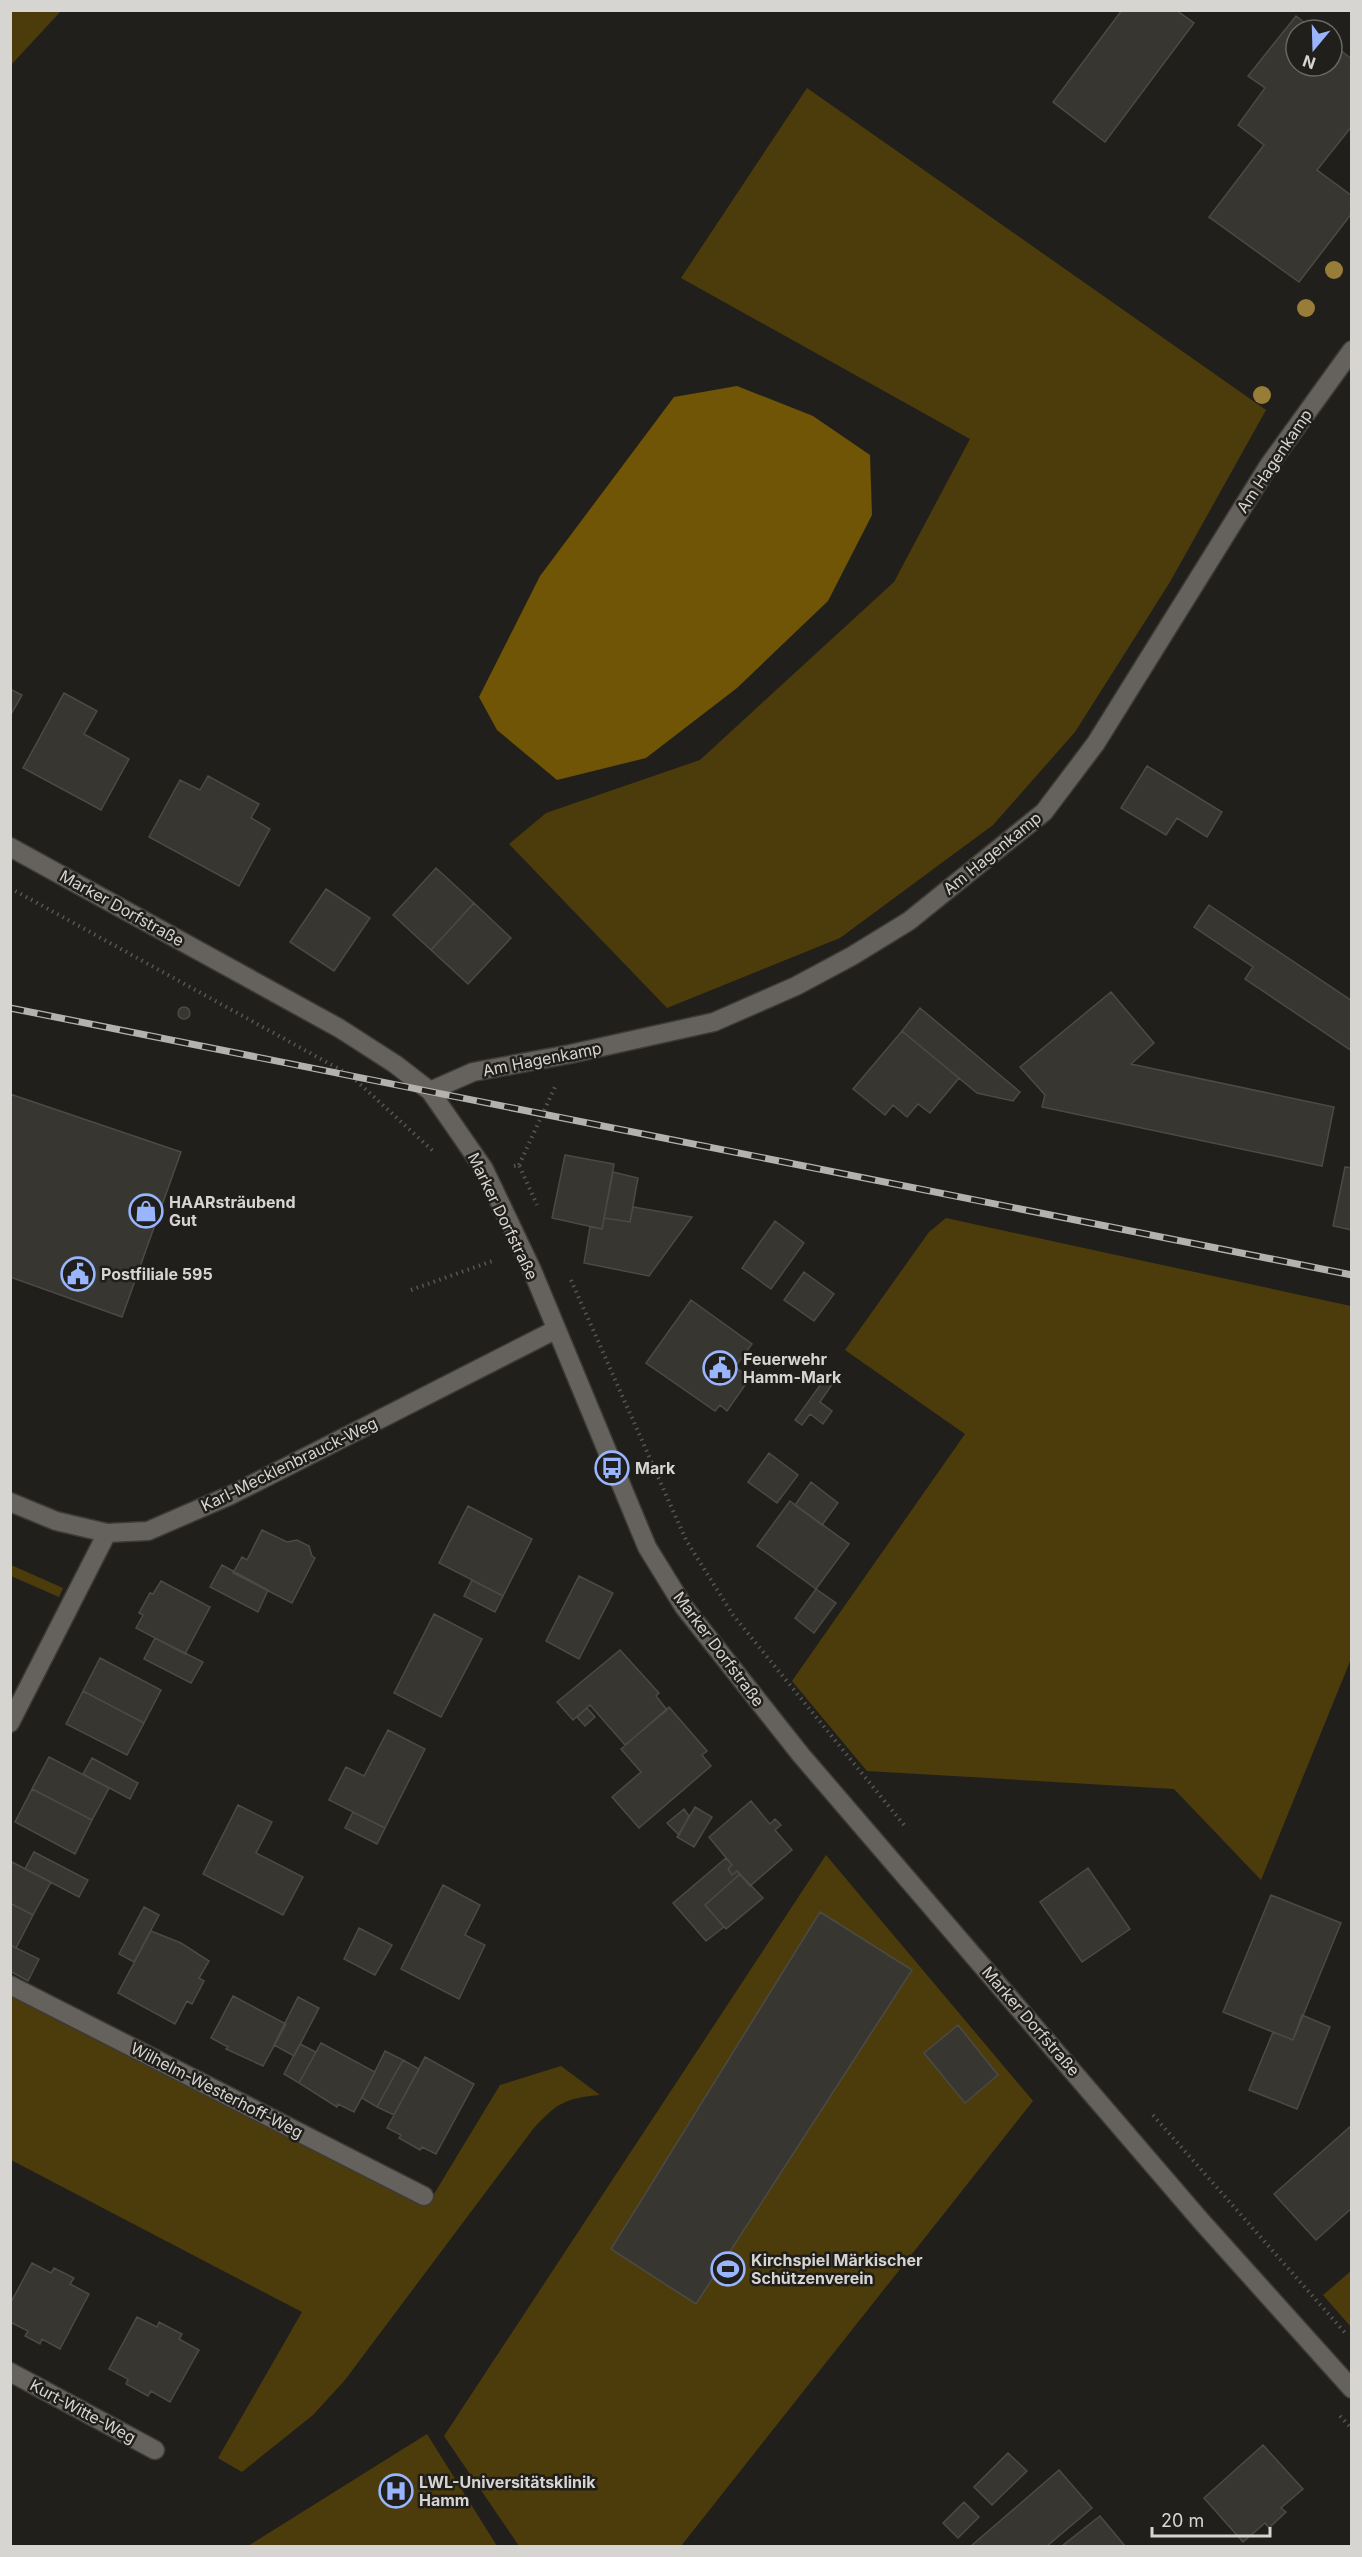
<svg xmlns="http://www.w3.org/2000/svg" width="1362" height="2557" viewBox="0 0 1362 2557" font-family="Inter,sans-serif">
<style>
.green{fill:#4d3c0b}
.water{fill:#6f5505}
.building{fill:#383631;stroke:#4c4a45;stroke-width:1.5}
.lines{fill:none;stroke-linecap:round;stroke-linejoin:round}
.street-casing{stroke:#3c3a37;stroke-width:21}
.path{stroke:#585653;stroke-width:4;stroke-dasharray:1.5 4.5;stroke-linecap:butt}
.street{stroke:#65625d;stroke-width:18}
.rail-casing{stroke:#b4b2af;stroke-width:7}
.rail{stroke:#211f1b;stroke-width:4.5;stroke-dasharray:14;stroke-linecap:butt}
.tree{fill:#987d38}
.labels{text-anchor:middle;stroke-width:5;stroke-linejoin:round;paint-order:stroke}
.street-label{font-size:16px;fill:#d7d5d2;stroke:#211f1b}
.poi-label{font-size:16px;font-weight:bold;fill:#d7d5d2;stroke:#211f1b;text-anchor:start}
</style>
<rect width="100%" height="100%" fill="#211f1b"/>
<!-- green -->
<path class="green" d="M11,10L61,11L11,65L10,11Z
M807,88L1266,410L1170,582L1075,732L993,825L840,938L667,1008L509,844L546,813L700,760L894,582L970,439L681,278Z
M946,1218L1351,1306V1659L1261,1880L1174,1789L867,1771L792,1681L965,1434L845,1350L929,1232Z
M11,1565L63,1588L59,1597L11,1576Z
M826,1855L1033,2101L681,2546H519L444,2436Z
M10,1993L428,2204L500,2085L561,2066L600,2095C565,2098 557,2103 533,2129L345,2380L313,2415L242,2472L218,2458L302,2312L11,2160Z
M1351,2271V2327L1323,2295Z
M427,2434L497,2546H248Z"/>
<!-- water -->
<path class="water" d="M737,386L813,416L870,455L872,515L828,601L737,688L646,758L557,780L497,730L479,697L540,576L674,397Z"/>
<!-- building -->
<path class="building" d="M1122,10H1176L1194,23L1105,142L1053,102Z
M1296,16L1314,30H1296V66H1332V44L1352,59V126L1317,170L1352,196V213L1299,282L1209,217L1264,145L1238,125L1265,88L1248,76Z
M10,689L22,695L10,716Z
M64,693L97,711L84,734L129,759L101,810L23,768Z
M1147,766L1222,812L1207,837L1177,818L1166,835L1121,808Z
M208,776L259,804L251,818L270,829L239,886L149,837L180,780L200,790Z
M436,868L474,903L431,950L393,915Z
M326,889L370,918L334,971L290,942Z
M474,903L511,938L468,984L431,950Z
M1209,905L1352,1001V1051L1245,979L1253,967L1194,927Z
M1111,992L1154,1043L1131,1064L1334,1107L1322,1166L1042,1107L1045,1095L1020,1067Z
M178 1013a6 6 0 1 1 12 0a6 6 0 1 1-12 0Z
M920,1008L1020,1092L1013,1101L977,1093L902,1031Z
M902,1031L959,1078L930,1113L918,1104L907,1117L893,1105L885,1115L853,1089Z
M10,1094L181,1152L122,1317L10,1277Z
M565,1155L614,1164L602,1229L552,1218Z
M1345,1167L1352,1168V1230L1333,1226Z
M613,1172L638,1178L630,1222L604,1218Z
M633,1207L692,1217L649,1276L584,1263L590,1227L602,1229L604,1218L630,1222Z
M775,1221L804,1243L771,1289L742,1268Z
M804,1272L834,1294L814,1321L784,1300Z
M691,1300L752,1344L735,1367L750,1378L727,1411L720,1405L715,1411L646,1363Z
M826,1377L833,1383L820,1402L832,1411L823,1424L810,1414L802,1425L795,1420Z
M769,1453L798,1475L777,1503L748,1482Z
M811,1482L838,1503L822,1525L795,1505Z
M790,1501L849,1544L816,1589L757,1546Z
M468,1506L532,1539L503,1596L439,1563Z
M262,1530L287,1542L297,1540L309,1546L312,1556L315,1558L292,1603L233,1573L242,1557L247,1560Z
M222,1565L268,1590L258,1612L210,1587Z
M579,1576L613,1593L579,1659L546,1641Z
M472,1580L503,1596L495,1612L464,1596Z
M161,1581L210,1607L185,1654L136,1628L143,1615L139,1613L150,1593L153,1594Z
M816,1589L836,1603L814,1633L795,1618Z
M434,1614L482,1639L441,1717L394,1693Z
M155,1638L203,1662L191,1683L144,1659Z
M620,1650L659,1693L656,1696L667,1710L625,1745L590,1705L573,1720L557,1702Z
M100,1658L161,1690L144,1723L83,1691Z
M83,1691L144,1723L127,1755L66,1724Z
M669,1707L707,1751L702,1755L711,1766L639,1828L612,1797L641,1772L621,1749Z
M587,1708L595,1717L585,1726L577,1717Z
M388,1730L425,1749L385,1828L329,1800L346,1767L364,1776Z
M49,1757L109,1788L92,1820L32,1789Z
M92,1758L138,1783L130,1799L83,1774Z
M32,1789L92,1820L75,1854L15,1822Z
M751,1801L770,1824L775,1819L781,1825L775,1830L792,1850L750,1886L737,1871L732,1875L728,1869L732,1865L709,1837Z
M238,1805L272,1822L256,1853L303,1877L283,1915L203,1874Z
M695,1807L712,1817L694,1847L677,1837Z
M684,1809L689,1816L679,1835L667,1823Z
M353,1812L385,1828L377,1844L345,1828Z
M34,1852L88,1880L79,1897L25,1869Z
M726,1858L732,1865L728,1869L732,1875L737,1871L740,1874L705,1905L724,1927L706,1941L673,1903Z
M10,1861L51,1882L33,1915L10,1903Z
M1088,1868L1130,1929L1082,1962L1040,1902Z
M740,1874L763,1898L726,1929L705,1905Z
M443,1885L480,1905L465,1935L485,1945L459,1999L401,1969Z
M1271,1895L1341,1923L1293,2040L1223,2012Z
M10,1903L33,1915L16,1948L10,1945Z
M144,1907L159,1915L134,1962L119,1954Z
M820,1912L912,1970L696,2304L611,2249Z
M359,1928L392,1945L375,1975L344,1959Z
M151,1931L181,1943L209,1961L199,1978L204,1981L192,2004L187,2001L175,2024L118,1993Z
M10,1945L39,1959L28,1981L10,1971Z
M233,1996L286,2024L263,2066L226,2049L228,2047L211,2038Z
M298,1997L319,2008L294,2056L274,2045Z
M1302,2015L1330,2027L1297,2109L1249,2090L1273,2032L1293,2040Z
M958,2025L998,2075L965,2103L924,2053Z
M321,2043L375,2072L354,2112L338,2104L337,2107L299,2083Z
M300,2044L316,2052L299,2083L284,2074Z
M385,2051L403,2060L377,2107L362,2098Z
M425,2057L474,2084L436,2154L422,2147L420,2150L399,2138L401,2135L387,2128Z
M403,2060L419,2069L394,2115L377,2107Z
M1351,2126L1352,2208L1316,2240L1274,2194Z
M32,2263L51,2273L54,2268L74,2278L70,2284L89,2294L60,2349L42,2339L40,2344L25,2336L28,2331L10,2322V2304Z
M137,2317L157,2327L159,2322L182,2334L179,2339L199,2350L170,2402L151,2391L148,2396L126,2384L128,2379L109,2369Z
M1263,2445L1303,2489L1281,2508L1286,2512L1269,2528L1265,2523L1243,2542L1204,2498Z
M1008,2453L1027,2471L992,2505L974,2487Z
M1059,2470L1092,2508L1047,2546H971Z
M964,2502L979,2517L958,2538L943,2523Z
M1100,2516L1125,2546H1062Z"/>
<g class="lines">
<defs>
<path id="street" d="M10,847L339,1028L395,1064L430,1091L484,1169L532,1270L647,1547L684,1607L801,1755L1202,2222L1352,2389
M430,1091L473,1072L570,1054L714,1022L796,986L852,956L909,921L1044,812L1096,743L1269,465L1352,350
M10,1502L56,1521L107,1533L148,1531L231,1495L555,1330
M10,1723L107,1533
M10,1985L424,2196
M10,2372L155,2450"/>
</defs>
<!-- street casing -->
<use href="#street" class="street-casing"/>
<!-- path -->
<path class="path" d="M10,888L350,1075L433,1151
M519,1165L555,1087
M514,1166L519,1165L537,1205
M571,1280L686,1540L733,1615L904,1825
M411,1290L495,1260
M1153,2115L1347,2335
M1340,2416L1352,2429"/>
<!-- street -->
<use href="#street" class="street"/>
<defs>
<path id="rail" d="M10,1008L1352,1275"/>
</defs>
<!-- rail casing -->
<use href="#rail" class="rail-casing"/>
<!-- rail -->
<use href="#rail" class="rail"/>
</g>
<!-- trees -->
<g class="tree">
<circle cx="1334" cy="270" r="9"/>
<circle cx="1306" cy="308" r="9"/>
<circle cx="1262" cy="395" r="9"/>
</g>
<!-- icons -->
<defs>
<symbol id="shop-ring" viewBox="-11 -11 22 22"><circle r="9.5" fill="#211f1b" stroke="#99b5fd" stroke-width="1.5"/><path d="M-5-2.5h2.3a2.7 3.5 0 0 1 5.4 0H5L5.5 6h-11ZM-1.5-2.5h3a1.5 2.3 0 0 0-3 0Z" fill="#99b5fd"/></symbol>
<symbol id="civic-ring" viewBox="-11 -11 22 22"><circle r="9.5" fill="#211f1b" stroke="#99b5fd" stroke-width="1.5"/><path d="M-.6-6.5H3V-4.5H.6V-3L4-1V1h2V6H-6V1h2V-1L-.6-3ZM-1.2 2.5V6h2.4V2.5Z" fill="#99b5fd"/></symbol>
<symbol id="bus-ring" viewBox="-11 -11 22 22"><circle r="9.5" fill="#211f1b" stroke="#99b5fd" stroke-width="1.5"/><path d="M-5-6H5V4H4V6H2V4H-2V6H-4V4H-5ZM-3.5-4V0h7V-4ZM-3.5 1.2v1.5H-2V1.2ZM2 1.2v1.5H3.5V1.2Z" fill="#99b5fd"/></symbol>
<symbol id="stadium-ring" viewBox="-11 -11 22 22"><circle r="9.5" fill="#211f1b" stroke="#99b5fd" stroke-width="1.5"/><path d="M0-5a6.5 5 0 1 0 0 10a6.5 5 0 1 0 0-10ZM-3.5-1.8h7v3.6h-7Z" fill="#99b5fd"/></symbol>
<symbol id="hospital-ring" viewBox="-11 -11 22 22"><circle r="9.5" fill="#211f1b" stroke="#99b5fd" stroke-width="1.5"/><path d="M-5-5h3v3.5h4V-5h3V5h-3V1.5h-4V5h-3Z" fill="#99b5fd"/></symbol>
</defs>
<g fill-rule="evenodd">
<use href="#shop-ring" x="127" y="1192" width="38" height="38"/>
<use href="#civic-ring" x="59" y="1255" width="38" height="38"/>
<use href="#civic-ring" x="701" y="1349" width="38" height="38"/>
<use href="#bus-ring" x="593" y="1449" width="38" height="38"/>
<use href="#stadium-ring" x="709" y="2250" width="38" height="38"/>
<use href="#hospital-ring" x="377" y="2472" width="38" height="38"/>
</g>
<g class="labels">
<!-- street labels -->
<g class="street-label">
<text transform="translate(1274 461) rotate(-56)" y="6">Am Hagenkamp</text>
<text transform="translate(992 853) rotate(-39)" y="6">Am Hagenkamp</text>
<text transform="translate(122 908) rotate(29)" y="6">Marker Dorfstraße</text>
<text transform="translate(542 1059) rotate(-11)" y="6">Am Hagenkamp</text>
<text transform="translate(503 1216) rotate(64)" y="6">Marker Dorfstraße</text>
<text transform="translate(289 1464) rotate(-26)" y="6">Karl-Mecklenbrauck-Weg</text>
<text transform="translate(719 1649) rotate(53)" y="6">Marker Dorfstraße</text>
<text transform="translate(1031 2021) rotate(49)" y="6">Marker Dorfstraße</text>
<text transform="translate(217 2090) rotate(27)" y="6">Wilhelm-Westerhoff-Weg</text>
<text transform="translate(83 2411) rotate(28)" y="6">Kurt-Witte-Weg</text>
</g>
<!-- poi labels -->
<g class="poi-label">
<text x="169" y="1208">HAARsträubend<tspan x="169" dy="18">Gut</tspan></text>
<text x="101" y="1280">Postfiliale 595</text>
<text x="743" y="1365">Feuerwehr<tspan x="743" dy="18">Hamm-Mark</tspan></text>
<text x="635" y="1474">Mark</text>
<text x="751" y="2266">Kirchspiel Märkischer<tspan x="751" dy="18">Schützenverein</tspan></text>
<text x="419" y="2488">LWL-Universitätsklinik<tspan x="419" dy="18">Hamm</tspan></text>
</g>
</g>
<!-- border -->
<rect width="1362" height="2557" fill="none" stroke="#d7d5d2" stroke-width="24"/>
<!-- north arrow -->
<g transform="translate(1314 48) rotate(199)"><circle r="28" fill="#211f1b" stroke="#6a6864" stroke-width="1.5"/>
<path d="M0-4.5L10 22L0 15L-10 22Z" fill="#99b5fd"/>
<text y="-9" font-size="16" font-weight="bold" text-anchor="middle" fill="#d7d5d2">N</text>
</g>
<!-- scale -->
<path d="M1152 2527v9h118v-9" fill="none" stroke="#d7d5d2" stroke-width="3"/>
<text x="1161" y="2527" font-size="18" fill="#d7d5d2" stroke="#211f1b" stroke-width="4.5" paint-order="stroke">20 m</text>
</svg>
